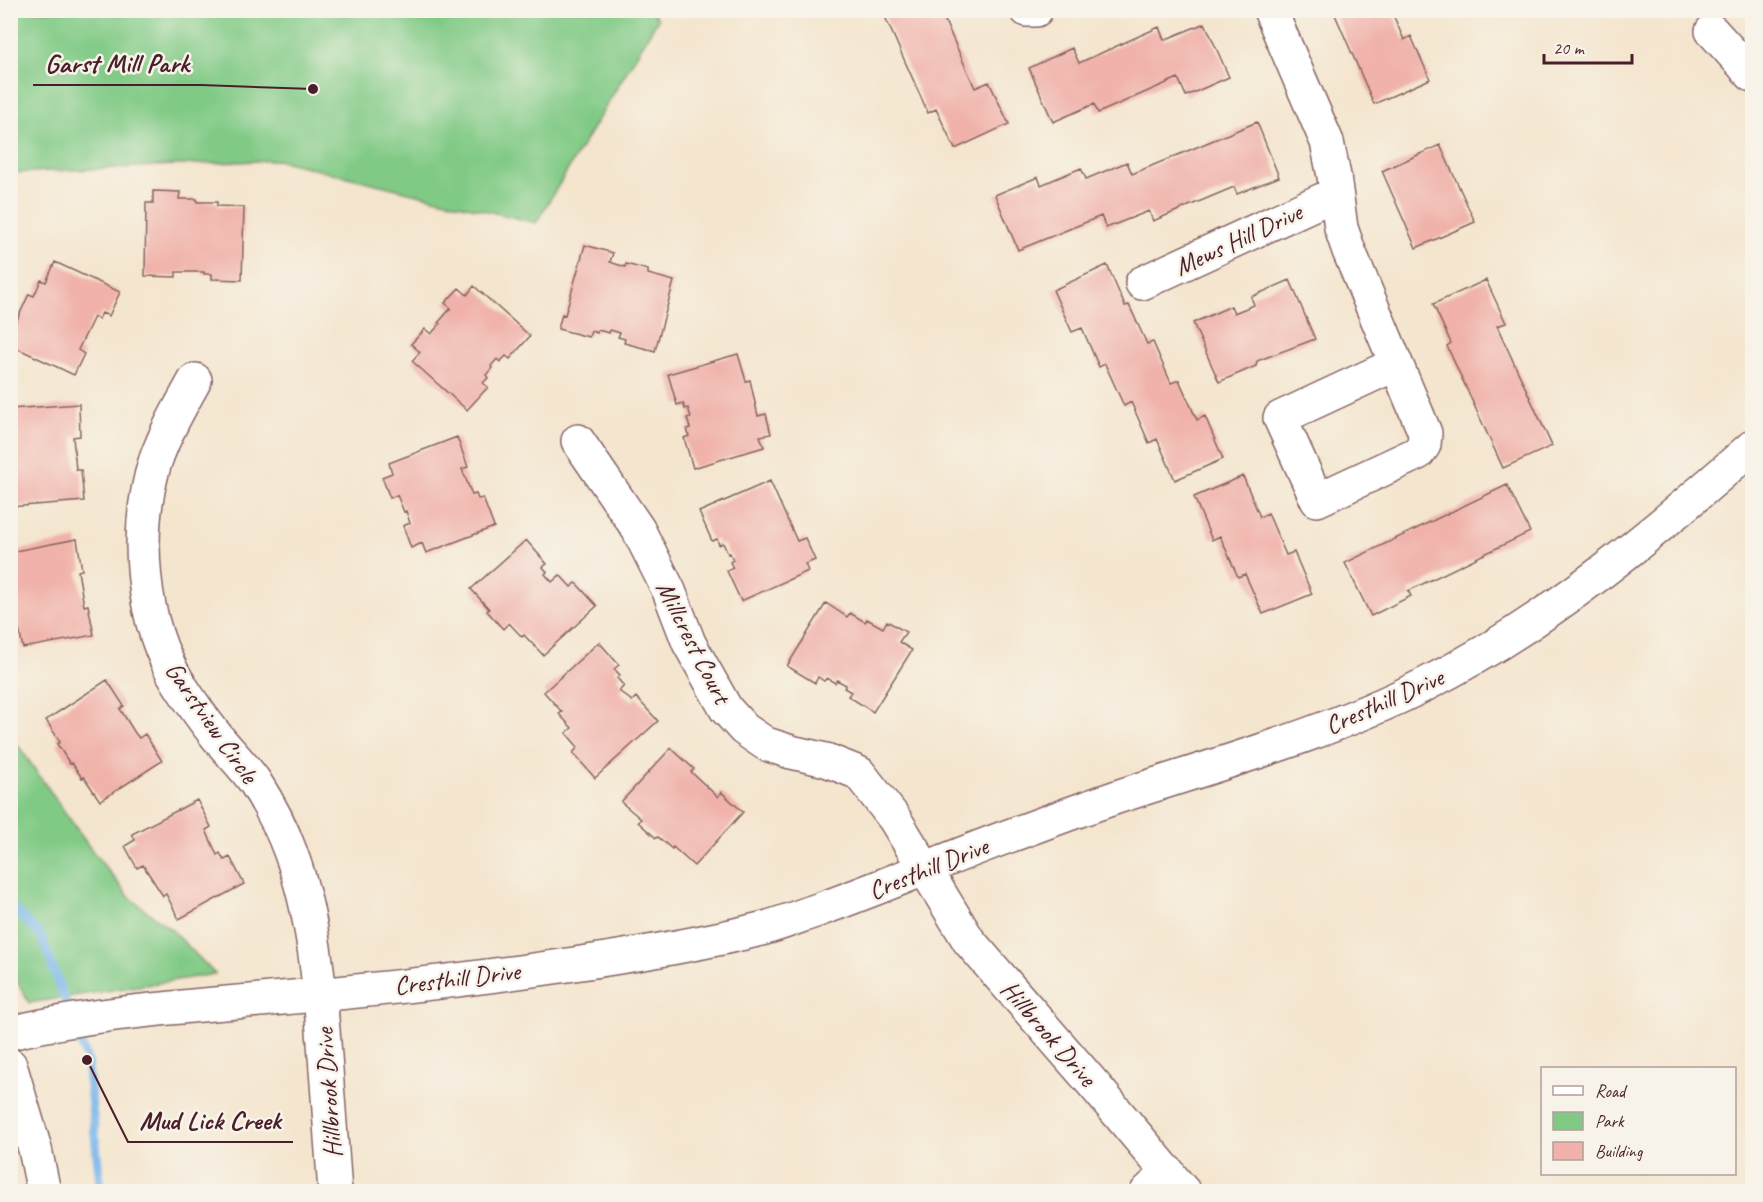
<svg xmlns="http://www.w3.org/2000/svg" width="1763" height="1202" viewBox="0 0 1763 1202" font-family="Caveat,sans-serif">
<style>
.green{fill:#81ca86;stroke:#667458;stroke-width:1.5}
.lines{fill:none;stroke-linecap:round;stroke-linejoin:round}
.stream{stroke:#78b6eb;stroke-width:9}
.building{fill:#f0b2aa}
.minor-casing{stroke:#866464;stroke-width:36}
.tertiary-casing{stroke:#866464;stroke-width:36}
.minor{stroke:#fff;stroke-width:33}
.tertiary{stroke:#fff;stroke-width:33}
.labels{text-anchor:middle;stroke-width:5;stroke-linejoin:round;paint-order:stroke}
.street-label{font-size:26px;fill:#4a1f2b;stroke:#f7f3e8}
.leader{fill:none;stroke:#4a1f2b;stroke-width:2}
.callout-dot{fill:#4a1f2b;stroke:#f7f3e8;stroke-width:2}
.callout-label{font-size:27px;text-anchor:middle;font-weight:bold;fill:#4a1f2b;stroke:#f7f3e8;stroke-width:5;stroke-linejoin:round;paint-order:stroke}
</style>
<rect width="100%" height="100%" fill="#f7f3e8"/>
<filter id="ink" filterUnits="userSpaceOnUse"><feTurbulence type="fractalNoise" baseFrequency=".0167" numOctaves="2"/><feDisplacementMap in="SourceGraphic" scale="12" xChannelSelector="R" yChannelSelector="G"/><feConvolveMatrix kernelMatrix="1 2 1 2 8 2 1 2 1" color-interpolation-filters="sRGB"/></filter>
<filter id="wash" filterUnits="userSpaceOnUse"><feTurbulence type="fractalNoise" baseFrequency=".008" numOctaves="4" result="noise"/><feDisplacementMap in="SourceGraphic" scale="24" xChannelSelector="R" yChannelSelector="G"/><feGaussianBlur stdDeviation="1.35" result="paint"/><feColorMatrix in="noise" values="0 0 0 0 0 0 0 0 0 0 0 0 0 0 0 0 0 1.4 0 .05"/><feComposite in="paint" operator="in"/></filter>
<g filter="url(#wash)">
<rect width="100%" height="100%" fill="#f4e5ce"/>
<!-- green -->
<path class="green" d="M651,10L658,19L536,223L278,160L11,173V11Z
M10,734L90,848L130,898L173,931L215,974L29,1003L11,970Z"/>
<g class="lines">
<!-- stream -->
<path class="stream" d="M10,905L41,936L87,1060L101,1192"/>
</g>
<g id="blocks">
<!-- building -->
<path class="building" d="M882,10H940L975,88L989,82L1009,124L955,149L936,109L928,113Z
M1333,10H1391L1404,40L1411,36L1430,79L1374,104Z
M1205,23L1229,77L1186,96L1178,78L1098,113L1094,104L1053,122L1029,68L1072,48L1079,63L1159,27L1164,40Z
M1257,122L1279,177L1237,194L1234,187L1153,221L1149,211L1106,228L1101,216L1018,250L995,195L1038,177L1041,185L1081,168L1086,179L1127,162L1132,174Z
M1440,145L1475,222L1416,248L1382,171Z
M153,191L180,192L179,199H197V202H217V206L244,207L242,280L212,279V274H204V272H176V277L145,276L146,203H153Z
M585,245L613,253L610,262L625,267L626,264L648,270V274L674,281L655,351L624,343L625,339L618,337L620,333L610,330L609,333L598,330L597,333L591,331L589,337L558,329L562,314L565,315Z
M55,262L120,292L109,316L102,313L99,319L94,317L78,350L84,354L74,375L10,345V335L29,294L34,296L41,280L46,282Z
M1107,265L1125,306L1129,305L1147,344L1153,342L1171,383L1179,380L1197,420L1205,416L1223,459L1175,480L1157,439L1149,443L1131,402L1124,406L1105,364L1099,367L1082,328L1072,332L1053,290Z
M1290,280L1315,339L1257,361L1256,366L1219,382L1193,323L1231,306L1234,313L1254,305L1251,297Z
M1486,280L1506,323L1497,326L1552,446L1503,468L1447,346L1451,343L1433,304Z
M474,286L530,336L510,359L506,356L500,362L497,359L491,366L492,368L486,375L488,378L483,383L488,387L467,410L412,361L420,352L411,344L425,329L431,334L440,324L438,323L451,308L445,303L459,288L467,295Z
M738,354L746,381L750,380L758,416L766,414L771,434L760,436L764,447L693,468L684,438L689,436L687,429L690,428L687,418L691,417L688,408L685,409L683,403L677,405L668,374Z
M79,404L80,436L73,437L76,470H81L84,501L10,507V409Z
M457,437L468,467L462,469L472,495L476,494L478,499L483,498L494,527L426,553L422,543L411,548L403,526L410,523L406,511L404,512L397,495L390,498L382,477L392,473L389,463Z
M1243,476L1260,517L1268,513L1286,555L1294,552L1312,594L1263,614L1245,574L1238,577L1220,536L1212,540L1194,497Z
M770,481L797,541L805,538L815,560L805,564L808,571L741,601L727,571L733,568L730,562L733,560L730,553L728,554L723,543L719,545L717,539L712,541L699,512Z
M1507,485L1530,532L1408,591L1411,596L1371,616L1345,563Z
M77,539L82,570L78,571L84,606L88,605L94,635L23,648L17,620L15,621L10,603V552Z
M526,540L547,564L543,567L547,572L545,574L552,582L560,575L571,587L576,583L597,606L543,655L524,635L522,637L509,623L503,629L487,611L489,609L471,589Z
M826,603L847,617L850,613L865,622L867,619L883,628L887,621L906,632L899,642L912,650L873,712L848,696L851,692L844,688L846,685L837,680L835,683L827,678L824,681L818,677L815,683L787,666Z
M599,642L619,665L614,669L620,675L617,678L624,686L619,691L632,701L636,697L658,721L595,778L573,753L578,747L566,733L572,728L559,714L562,712L544,692Z
M107,680L124,706L120,709L135,733L139,738L145,734L162,761L100,801L84,777L82,778L72,763L70,764L57,744L60,742L46,720Z
M671,748L694,769L691,772L718,797L721,792L743,812L694,866L673,847L672,849L658,837L656,838L638,822L641,819L621,802Z
M197,800L211,827L206,830L217,855L220,853L224,860L230,857L244,884L179,919L166,894L163,896L143,865L137,868L125,846L135,840L132,834Z"/>
</g>
</g>
<g filter="url(#ink)">
<use href="#blocks" fill-opacity="0" stroke="#866464" stroke-width="1.5"/>
<g class="lines">
<defs>
<path id="minor" d="M1027,10H1036
M1270,10L1327,142L1334,176L1341,228L1349,251L1425,433L1424,445L1418,453L1317,500L1280,418L1396,364
M1712,31L1752,75
M1142,283L1335,194
M195,380C180,407 165,433 155,462C134,531 140,623 180,685C191,702 202,718 214,733C227,750 243,765 255,782C269,804 281,826 290,851C314,914 320,988 325,1056C328,1101 332,1146 335,1192
M578,441L638,529L669,591L689,643L726,709L744,729L766,744L791,752L826,760L859,773L894,818L969,941L1095,1086L1184,1192
M10,1065L35,1149L44,1192
M1147,1192L1168,1172"/>
<path id="tertiary" d="M10,1033C95,1012 185,1007 271,999C367,991 466,980 561,966C629,956 698,945 765,928C783,923 800,916 818,910C886,886 952,856 1020,832C1052,820 1085,808 1117,797C1221,763 1328,734 1426,684C1547,623 1651,536 1752,447"/>
</defs>
<!-- minor casing -->
<use href="#minor" class="minor-casing"/>
<!-- tertiary casing -->
<use href="#tertiary" class="tertiary-casing"/>
<!-- minor -->
<use href="#minor" class="minor"/>
<!-- tertiary -->
<use href="#tertiary" class="tertiary"/>
</g>
</g>
<g class="labels">
<!-- street labels -->
<g class="street-label">
<text transform="translate(1238 239) rotate(-25)" y="9">Mews Hill Drive</text>
<text transform="translate(694 642) rotate(63)" y="9">Millcrest Court</text>
<text transform="translate(1384 701) rotate(-24)" y="9">Cresthill Drive</text>
<text transform="translate(212 722) rotate(55)" y="9">Garstview Circle</text>
<text transform="translate(928 868) rotate(-22)" y="9">Cresthill Drive</text>
<text transform="translate(457 978) rotate(-7)" y="9">Cresthill Drive</text>
<text transform="translate(1049 1033) rotate(49)" y="9">Hillbrook Drive</text>
<text transform="translate(328 1093) rotate(-94)" y="9">Hillbrook Drive</text>
</g>
</g>
<!-- callouts -->
<path class="leader" d="M313 89L201 85H33M87 1060L128 1142H293"/>
<g class="callout-dot">
<circle cx="313" cy="89" r="6"/>
<circle cx="87" cy="1060" r="6"/>
</g>
<g class="callout-label">
<text x="117" y="72">Garst Mill Park</text>
<text x="210" y="1129">Mud Lick Creek</text>
</g>
<!-- margin -->
<rect width="1763" height="1202" fill="none" stroke="#f7f3e8" stroke-width="36"/>
<!-- legend -->
<rect x="1541" y="1067" width="195" height="108" fill="#f7f3e8" stroke="#b29e9c" stroke-width="1.5"/>
<rect x="1553" y="1086" width="30" height="9" fill="#ffffff" stroke="#b29e9c" stroke-width="1.5"/>
<text x="1595" y="1097" font-size="18" fill="#4a1f2b">Road</text>
<rect x="1553" y="1112" width="30" height="18" fill="#81ca86" stroke="#b29e9c" stroke-width="1.5"/>
<text x="1595" y="1127" font-size="18" fill="#4a1f2b">Park</text>
<rect x="1553" y="1142" width="30" height="18" fill="#f0b2aa" stroke="#b29e9c" stroke-width="1.5"/>
<text x="1595" y="1157" font-size="18" fill="#4a1f2b">Building</text>
<!-- scale -->
<path d="M1544 54v9h88v-9" fill="none" stroke="#4a1f2b" stroke-width="3"/>
<text x="1553" y="54" font-size="18" fill="#4a1f2b" stroke="#f7f3e8" stroke-width="4.5" paint-order="stroke">20 m</text>
</svg>
